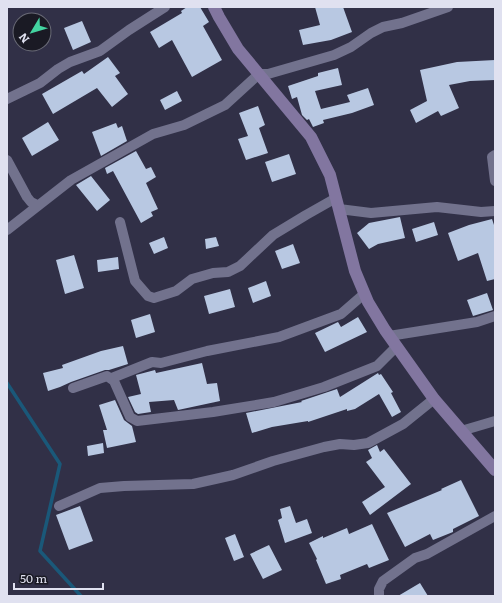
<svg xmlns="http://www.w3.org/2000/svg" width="502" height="603" viewBox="0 0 502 603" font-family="Literata,serif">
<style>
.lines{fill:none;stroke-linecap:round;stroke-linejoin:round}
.stream{stroke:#1a5879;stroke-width:3.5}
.building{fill:#b8c8e2}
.street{stroke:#72728d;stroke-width:10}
.secondary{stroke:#8276a0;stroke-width:12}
</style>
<rect width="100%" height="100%" fill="#313047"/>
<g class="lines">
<!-- stream -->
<path class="stream" d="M7,383L60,464L40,551L81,596"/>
</g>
<!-- building -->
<path class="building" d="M187,7H200L209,22L203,26L222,60L192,77L172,40L159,48L150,32L182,13L181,11Z
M315,7H343L352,32L331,40L303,45L299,30L320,25Z
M82,21L91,42L73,50L64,28Z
M108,57L120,73L115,76L128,94L112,107L97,88L53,114L42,94L82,71L84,74Z
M495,60V80L470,81L449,85L459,108L441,116L438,111L416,123L410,110L427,101L420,70L457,62Z
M338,68L342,85L315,91L321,109L350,102L347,95L368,88L374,105L352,113L323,120L324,123L313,127L309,119L307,120L302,115L297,97L292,99L288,86L318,76V73Z
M177,91L182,101L165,110L160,100Z
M258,106L265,125L259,128L268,153L246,160L238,139L248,136L239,113Z
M48,122L59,140L32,156L22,138Z
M116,123L118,128L122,126L127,141L101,156L92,132Z
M136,151L146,169L151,167L156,177L146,183L158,209L151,212L153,216L141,223L113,171L107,174L105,168Z
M289,154L296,174L272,182L265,162Z
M91,176L110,200L97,211L76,185Z
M400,217L405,238L378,244L369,249L357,233L369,223Z
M492,219L495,228V279L487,281L478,253L458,261L448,233L469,225Z
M434,222L438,235L416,242L412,229Z
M164,237L168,248L154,254L149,243Z
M216,237L219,246L206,249L205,239Z
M293,244L300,263L282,269L275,251Z
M74,255L84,288L65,294L56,260Z
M118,257L119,269L98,272L97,260Z
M266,281L271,296L253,303L248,288Z
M230,289L235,307L209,314L204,296Z
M487,293L493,310L473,316L467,300Z
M150,314L155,332L136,338L131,320Z
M358,317L367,332L325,352L315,333L338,322L341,327Z
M123,346L128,364L109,370H105L71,382L60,387L48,391L43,373L63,368L62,365L101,351Z
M202,363L207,384L217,383L220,401L178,410L174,400L149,402L151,412L138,414L135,412L128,397L141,394L136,375L155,370L156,373Z
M378,373L379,375L381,374L393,392L391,393L401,412L392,417L379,394L355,409L347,411V409L308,422V421L272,427L252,433L246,413L302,402L301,401L337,389L340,397Z
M115,400L124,420L132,426L136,442L107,448L103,430H107L99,405Z
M103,443L104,453L88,456L87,446Z
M377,445L380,452L384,449L411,484L370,515L362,502L385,487L366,462L372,458L368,450Z
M461,480L479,516L453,529V532L433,540L430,534L405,547L387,513L442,490L441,489Z
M80,506L93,541L69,550L56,515Z
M290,506L296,523L307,519L312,533L285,543L278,520L282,518L280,509Z
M372,524L389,560L369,568L367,564L340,575L341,579L326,584L316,560L317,559L309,543L323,536V538L347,528L349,534Z
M235,534L244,557L234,561L225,538Z
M269,545L282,570L263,579L250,554Z
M420,583L428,596H398Z"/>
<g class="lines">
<!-- street -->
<path class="street" d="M7,99L40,83L58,69L70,62L100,51L129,30L165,7
M495,155L492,157L495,181
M7,160L27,197L31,202L37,205
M339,209L371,213L437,207L481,212L495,211
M120,222L135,281L148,296L154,298L176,291L192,279L213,273L228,272L240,266L273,235L306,215L336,198
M7,230L71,180L153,134L184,125L225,105L259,74H268L334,55L351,47L371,33L383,27L402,23L448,7
M389,336L477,322L495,316
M112,378L152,362L161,363L207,351L279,337L341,314L364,294
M73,388L107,376L114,381L130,417L137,421L213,412L274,402L324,387L377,366L397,346
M461,431L495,421
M59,506L100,488L124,486L193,484L233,475L273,461L324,447L340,444L354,445L368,443L403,424L434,399
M379,596V589L383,581L415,558L427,554L495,516"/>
<!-- secondary -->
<path class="secondary" d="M214,7L219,17L238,49L311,137L330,175L355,271L368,302L385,330L434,399L495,470"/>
</g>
<!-- border -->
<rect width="502" height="603" fill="none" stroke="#e0e1f0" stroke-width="16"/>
<!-- north arrow -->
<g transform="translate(32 32) rotate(232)"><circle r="19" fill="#1a1a24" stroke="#696a76"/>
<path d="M0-3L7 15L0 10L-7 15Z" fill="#43d4a0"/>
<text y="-6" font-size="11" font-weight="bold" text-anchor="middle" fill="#e0e1f0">N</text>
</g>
<!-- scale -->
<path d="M14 583v6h89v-6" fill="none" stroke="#e0e1f0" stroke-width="2"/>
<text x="20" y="583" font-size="12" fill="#e0e1f0" stroke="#1a1a24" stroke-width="3" paint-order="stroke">50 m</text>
</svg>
